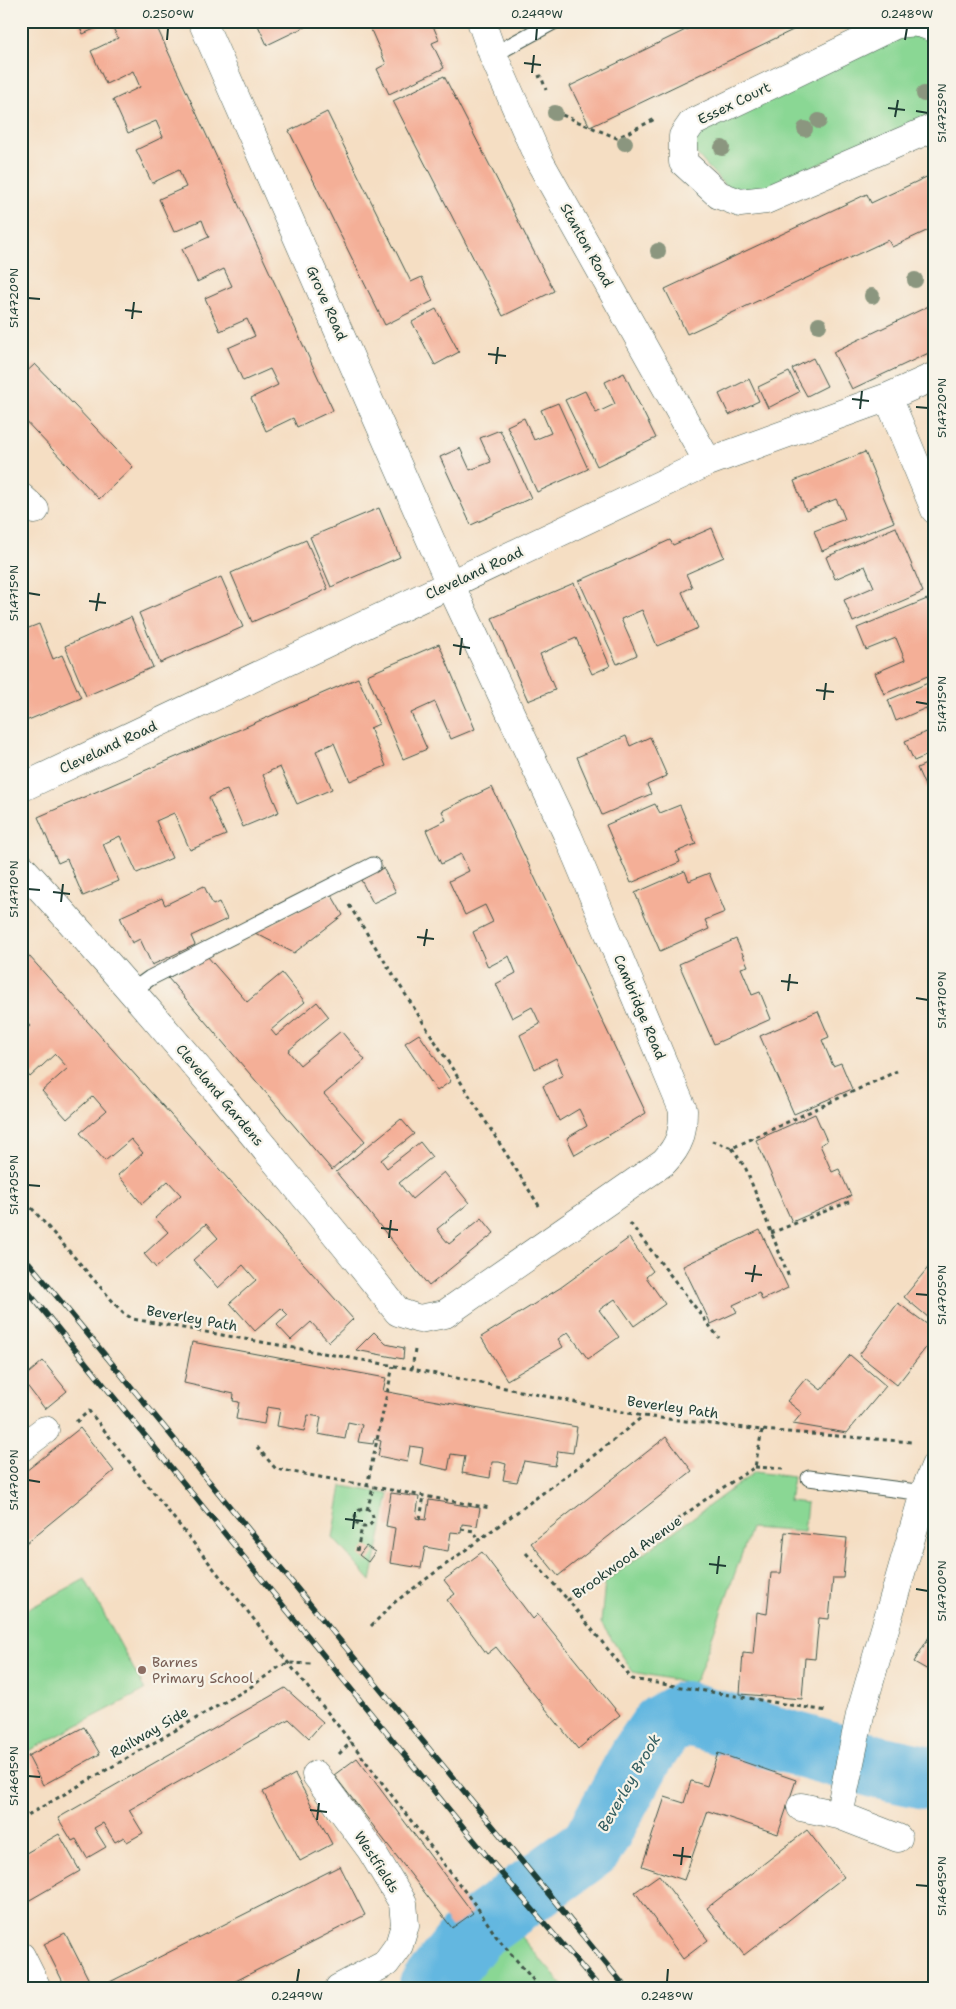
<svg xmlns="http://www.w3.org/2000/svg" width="956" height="2009" viewBox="0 0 956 2009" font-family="'Shantell Sans',sans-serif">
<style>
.green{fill:#8ad794;stroke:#548a64}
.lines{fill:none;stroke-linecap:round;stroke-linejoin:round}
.river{stroke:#64b7e0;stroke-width:64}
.building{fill:#f4af97}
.service-casing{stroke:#3f5549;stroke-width:17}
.minor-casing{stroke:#3f5549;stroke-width:29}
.path{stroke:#3f5549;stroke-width:3;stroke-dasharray:4 4;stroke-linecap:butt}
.service{stroke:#fff;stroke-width:15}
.minor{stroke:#fff;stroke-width:28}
.rail-casing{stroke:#1f3d34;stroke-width:5.5}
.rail{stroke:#f7f3e8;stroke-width:4;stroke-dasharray:11;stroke-linecap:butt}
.tree{fill:#8b967f}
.ticks{fill:none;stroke:#1f3d34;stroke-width:2}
.education-dot{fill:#8d6e63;stroke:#f7f3e8;stroke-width:2}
.labels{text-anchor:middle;stroke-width:4.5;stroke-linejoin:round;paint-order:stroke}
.street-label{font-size:14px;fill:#1f3d34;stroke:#f7f3e8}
.education-label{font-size:14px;fill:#785e54;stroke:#f7f3e8;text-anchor:start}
.water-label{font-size:15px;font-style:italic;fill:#305c5f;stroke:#f7f3e8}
.neatline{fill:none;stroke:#1f3d34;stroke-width:2}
.ticks-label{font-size:12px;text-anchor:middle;fill:#1f3d34}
</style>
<rect width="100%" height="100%" fill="#f7f3e8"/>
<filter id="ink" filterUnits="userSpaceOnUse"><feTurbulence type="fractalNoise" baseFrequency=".02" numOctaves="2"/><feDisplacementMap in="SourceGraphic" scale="10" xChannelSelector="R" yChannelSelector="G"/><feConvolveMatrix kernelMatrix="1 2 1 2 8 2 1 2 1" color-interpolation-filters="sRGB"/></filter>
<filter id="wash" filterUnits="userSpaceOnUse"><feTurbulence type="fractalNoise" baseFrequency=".0096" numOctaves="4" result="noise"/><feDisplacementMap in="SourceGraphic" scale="20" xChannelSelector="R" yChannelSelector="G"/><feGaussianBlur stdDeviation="1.12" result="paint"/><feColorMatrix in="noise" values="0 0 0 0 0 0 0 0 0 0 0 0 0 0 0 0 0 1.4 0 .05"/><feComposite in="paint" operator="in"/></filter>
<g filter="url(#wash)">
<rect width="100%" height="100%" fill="#f5dec3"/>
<!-- green -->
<path class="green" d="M901,34L930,38L935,46V113L759,191L726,187L694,151L698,132Z
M755,1472L793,1477L789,1501L807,1503L804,1532L751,1528L697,1679L691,1683L633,1672L601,1623L605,1582Z
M342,1486L389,1494L371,1581L333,1538Z
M85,1579L145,1690L21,1755V1613Z
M509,1927L515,1930L565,1988H449L491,1936Z"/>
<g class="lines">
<!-- river -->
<path class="river" d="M430,1988L475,1931L592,1846L641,1757L662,1726L685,1713L878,1767L935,1779"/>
</g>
<g id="blocks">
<!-- building -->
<path class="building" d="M77,21H154L333,410L297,427L293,418L266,431L251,398L278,385L270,369L243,381L228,348L255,336L247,319L220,331L205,298L232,286L224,269L197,282L182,249L209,237L205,228L202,220L174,232L159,199L186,187L182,178L179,170L152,183L136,150L163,137L156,121L128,133L113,100L140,87L133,71L106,84L91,51L118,38L110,22L83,34Z
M256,21H317L267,45Z
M367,21H431L439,40L432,43L444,68L389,94L377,69L386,64Z
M704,21H791L795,29L590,127L570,86Z
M444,76L554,291L503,316L393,101Z
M327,112L411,282L422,277L433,301L385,325L289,131Z
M935,173V227L892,247L888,240L687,334L665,289L867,194L871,203Z
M935,303V350L852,389L833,352Z
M436,309L459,352L435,365L412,322Z
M813,358L827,386L807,396L792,369Z
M35,364L133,467L99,499L21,416V377Z
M789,372L799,392L768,408L758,387Z
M624,373L656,438L597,466L565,400L585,391L596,413L615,404L605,382Z
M749,379L759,401L729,415L719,394Z
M558,403L588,469L537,492L507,426L524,418L534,440L551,433L541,410Z
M500,430L531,498L471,525L440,457L460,448L470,470L491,462L480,438Z
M865,452L894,522L822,551L814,531L845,519L841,509L836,499L806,511L794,481Z
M379,508L400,557L331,587L310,537Z
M896,527L923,592L853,622L844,600L874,587L865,566L835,579L826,557Z
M712,528L724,557L686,574L692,587L682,592L698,628L657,646L642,610L621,619L637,655L617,664L579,581L670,540L673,545Z
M306,540L328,589L252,622L231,573Z
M221,577L243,627L160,663L139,613Z
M574,583L610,666L592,674L576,638L540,654L555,690L528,701L492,618Z
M927,599L935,618V673L884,694L875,673L905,660L896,638L866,650L857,628Z
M131,617L153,667L86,696L65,646Z
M39,624L53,659L62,655L81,698L21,723V631Z
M439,644L475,729L451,739L435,702L411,713L427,749L403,759L367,675Z
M358,678L379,724L370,728L386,766L350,781L334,743L316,751L332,789L297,804L280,767L272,770L263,775L279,812L243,827L227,790L218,793L209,798L226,835L190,850L174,813L156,821L172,858L137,873L120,836L103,844L119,881L83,896L67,859L58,863L38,817Z
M935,680V752L914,761L905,741L934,729L930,718L926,708L896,721L888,700Z
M626,736L630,746L650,737L667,776L647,785L651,794L602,815L577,757Z
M935,760V784L926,788L917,768Z
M492,787L646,1113L575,1155L567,1138L587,1126L583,1117L579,1109L559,1121L543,1086L563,1075L560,1067L556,1058L535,1069L520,1035L540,1024L536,1015L532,1007L512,1018L496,984L516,973L509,956L488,967L473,932L493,922L485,905L465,915L449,881L469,871L461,854L441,864L426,830L446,820L442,811Z
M655,804L660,813L680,805L696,844L676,852L680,862L631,883L606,825Z
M383,868L396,892L373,903L361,880Z
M685,871L689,881L709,873L725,912L705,920L709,929L660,951L635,893Z
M204,886L213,905L219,902L227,919L191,936L195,945L152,965L140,939L132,943L120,917L162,898L165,905Z
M331,894L343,915L294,953L255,933Z
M736,939L748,966L741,968L747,982L752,995L760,992L771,1019L714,1044L679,964Z
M21,947L353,1319L329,1342L311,1322L291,1340L277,1325L288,1315L281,1308L255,1331L230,1303L256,1280L243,1265L218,1288L193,1260L218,1238L206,1224L156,1268L144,1254L168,1232L155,1218L181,1195L168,1181L142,1204L118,1175L143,1153L131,1139L105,1161L80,1133L106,1111L93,1096L67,1119L42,1091L68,1068L55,1054L30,1077L21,1067V1034L30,1026L21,1016Z
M207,956L247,1002L282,973L305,1002L271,1030L276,1036L317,1002L329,1017L288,1051L300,1065L341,1031L365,1060L324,1094L365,1141L332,1170L168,978Z
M818,1011L829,1037L822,1040L833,1066L841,1063L852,1089L794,1114L760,1036Z
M419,1034L451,1081L437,1091L405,1043Z
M815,1114L827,1141L820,1145L832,1172L839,1169L851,1196L792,1222L756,1140Z
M401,1119L414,1134L381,1160L387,1168L420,1142L432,1157L399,1183L412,1199L444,1172L469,1203L437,1229L443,1237L449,1244L482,1218L494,1233L429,1286L336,1172Z
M760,1230L788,1288L762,1300L759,1293L733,1305L737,1312L711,1324L683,1266Z
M629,1238L653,1271L646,1277L665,1304L634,1326L615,1299L599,1310L619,1337L588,1359L568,1332L558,1339L563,1347L507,1380L481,1337L560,1288Z
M935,1259V1323L904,1297Z
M898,1303L935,1330V1336L897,1385L859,1355Z
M374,1332L386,1344L404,1348L403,1359L356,1350Z
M192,1342L386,1378L383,1391L577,1427L573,1453L558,1451L555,1466L524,1461L517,1482L503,1480L506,1464L499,1462H492L490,1478L462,1473L465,1456L451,1454L448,1470L420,1464L423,1448L410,1446L407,1462L378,1456L381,1441L374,1439L373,1444L358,1442L362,1425L348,1422L345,1439L318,1434L321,1417L308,1415L304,1431L277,1426L280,1409L267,1407L264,1424L236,1419L239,1402L233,1401L234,1394L184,1383Z
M850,1355L886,1386L847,1433L793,1424L802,1413L787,1401L806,1378L821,1390Z
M43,1361L67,1391L45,1409L22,1379Z
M80,1428L114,1471L21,1547V1475Z
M666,1437L692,1471L558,1576L531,1543Z
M391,1493L419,1497L416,1518L420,1519L426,1520L429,1500L480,1508L477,1526L462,1524L461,1533L451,1532L448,1551L425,1547L421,1568L390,1563L395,1528L386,1526Z
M785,1532L847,1538L843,1578H833L829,1619L819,1618L815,1659L805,1658L802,1699L740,1694L743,1653L753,1654L757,1612L767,1614L771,1573H781Z
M366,1546L375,1552L368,1562L359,1555Z
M482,1552L533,1619L538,1614L620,1715L578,1749L496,1647L487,1654L447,1600L455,1594L444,1580Z
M935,1627V1674L914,1662Z
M285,1688L323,1722L309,1738L289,1719L129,1810L143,1833L127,1842L124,1837L115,1842L103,1823L94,1828L106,1847L87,1858L76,1839L72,1841L58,1818Z
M84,1727L100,1754L43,1785L28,1756Z
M718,1753L796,1780L778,1834L708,1811L684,1880L642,1866L665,1797L684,1803L691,1781L707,1786Z
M357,1758L473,1913L452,1928L334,1775Z
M295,1774L332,1844L300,1861L263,1792Z
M807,1830L844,1877L744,1955L707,1908Z
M59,1834L80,1871L21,1905V1856Z
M340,1866L365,1915L222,1988H98Z
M659,1875L708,1940L683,1959L635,1892Z
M65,1933L93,1988H66L44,1944Z"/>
</g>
</g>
<g filter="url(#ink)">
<use href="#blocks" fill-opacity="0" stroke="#3f5549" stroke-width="1"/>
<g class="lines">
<defs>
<path id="service" d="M493,55L555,21
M132,991L150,978L373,865
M809,1478L924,1493"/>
<path id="minor" d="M481,21L493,55L540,162L708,462
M935,29C921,22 910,21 895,25L692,123L683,136V162L719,195L740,203L766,200L935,127
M888,397L935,510
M21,497L35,510
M21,788L708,462L888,397L935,376
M21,867C89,940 153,1016 218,1092C278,1165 340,1237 398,1312L419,1319L445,1314L664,1162C680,1145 683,1134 683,1110L568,836L450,584L202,21
M21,1448L45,1430
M316,1775L371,1850L403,1903L405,1925L399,1945L386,1963L339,1988
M801,1807L839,1815
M898,1838L839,1815L860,1715L924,1493L935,1466
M21,1956L37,1988"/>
</defs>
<!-- service casing -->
<use href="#service" class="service-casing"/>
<!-- minor casing -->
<use href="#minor" class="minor-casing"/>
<!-- path -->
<path class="path" d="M538,77L541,76L546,90
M555,112L617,138L655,119
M349,905L541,1209
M712,1141L732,1148L897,1071
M732,1148L746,1169L789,1277
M21,1196L123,1313L133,1319L412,1369
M630,1223L719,1338
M771,1233L851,1201
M415,1350L412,1369L643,1416L762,1430L912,1442
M76,1422L89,1411L351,1742L479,1910L496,1936L540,1988
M762,1430L755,1467L713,1494L568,1600L632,1679L827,1711
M257,1447L276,1469L490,1508
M755,1467L784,1469
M367,1486L393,1366
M355 1518a9 9 0 1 1 18 0a9 9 0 1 1-18 0Z
M367,1510L373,1488
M420,1519L424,1496
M461,1529L474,1531L479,1540
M357,1551L362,1527
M526,1553L568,1600
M371,1626L395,1602L597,1453L642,1417
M339,1754L351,1742
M21,1819L249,1688L279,1667L288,1663L313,1664"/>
<!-- service -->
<use href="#service" class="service"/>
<!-- minor -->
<use href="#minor" class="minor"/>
<defs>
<path id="rail" d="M21,1253L626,1988
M21,1283L490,1860L600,1988"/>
</defs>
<!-- rail casing -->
<use href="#rail" class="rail-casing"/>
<!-- rail -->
<use href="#rail" class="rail"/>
</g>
<!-- trees -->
<g class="tree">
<circle cx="924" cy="94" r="8"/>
<circle cx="555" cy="113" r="8"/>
<circle cx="819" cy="121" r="8"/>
<circle cx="805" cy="129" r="8"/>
<circle cx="625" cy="143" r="8"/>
<circle cx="722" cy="148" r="8"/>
<circle cx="658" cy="251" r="8"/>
<circle cx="915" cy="280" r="8"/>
<circle cx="872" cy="296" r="8"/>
<circle cx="819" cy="325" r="8"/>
</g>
</g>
<!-- ticks -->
<path class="ticks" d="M167,40L168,28M536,40L537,28M905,40L907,28M524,63L541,65M532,73L534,55M888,108L905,110M916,111L928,113M895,117L898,100M28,298L40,299M125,310L142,312M132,319L134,302M488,354L506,356M496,364L498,347M852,399L869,401M916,407L928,408M860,409L862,391M28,593L40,595M89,601L106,603M96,611L99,593M453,645L470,648M460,655L462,638M816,690L834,692M824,700L826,683M916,702L928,704M28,889L40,890M53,892L70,894M61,902L63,884M417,937L434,939M424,946L427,929M781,981L798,983M788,991L790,974M916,998L928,1000M28,1185L40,1186M381,1228L398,1230M389,1238L391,1220M745,1273L762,1275M752,1282L755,1265M916,1294L928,1295M28,1480L40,1482M345,1519L363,1521M353,1529L355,1512M709,1564L726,1566M717,1574L719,1556M916,1589L928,1591M28,1776L40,1777M310,1810L327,1812M317,1820L319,1803M673,1855L691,1857M681,1865L683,1847M916,1885L928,1886M297,1982L299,1969M667,1982L668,1969"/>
<!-- markers -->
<circle class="education-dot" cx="142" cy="1670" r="5"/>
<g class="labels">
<!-- street labels -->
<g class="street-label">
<text transform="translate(734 103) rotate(-26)" y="5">Essex Court</text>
<text transform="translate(587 245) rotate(61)" y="5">Stanton Road</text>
<text transform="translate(327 303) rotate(66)" y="5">Grove Road</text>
<text transform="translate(474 573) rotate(-25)" y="5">Cleveland Road</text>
<text transform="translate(108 747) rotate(-25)" y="5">Cleveland Road</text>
<text transform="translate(640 1007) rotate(67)" y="5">Cambridge Road</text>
<text transform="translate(220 1095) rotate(50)" y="5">Cleveland Gardens</text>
<text transform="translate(192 1318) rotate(10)" y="5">Beverley Path</text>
<text transform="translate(673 1407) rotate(8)" y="5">Beverley Path</text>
<text transform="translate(627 1557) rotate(-36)" y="5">Brookwood Avenue</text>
<text transform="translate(149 1732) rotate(-30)" y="5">Railway Side</text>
<text transform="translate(377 1862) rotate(57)" y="5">Westfields</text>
</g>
<!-- education labels -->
<g class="education-label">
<text x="152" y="1667">Barnes<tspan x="152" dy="16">Primary School</tspan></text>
</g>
<!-- water labels -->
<g class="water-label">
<text transform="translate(629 1783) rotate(-60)" y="5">Beverley Brook</text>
</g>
</g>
<!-- margin -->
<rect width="956" height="2009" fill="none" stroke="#f7f3e8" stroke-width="55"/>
<rect x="28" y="28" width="900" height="1954" class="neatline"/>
<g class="ticks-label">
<text x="168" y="18">0.250°W</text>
<text x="537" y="18">0.249°W</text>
<text x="907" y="18">0.248°W</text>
<text transform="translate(942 113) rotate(-90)" y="4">51.4725°N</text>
<text transform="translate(14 298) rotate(-90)" y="4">51.4720°N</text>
<text transform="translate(942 408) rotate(-90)" y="4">51.4720°N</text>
<text transform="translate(14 593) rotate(-90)" y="4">51.4715°N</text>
<text transform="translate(942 704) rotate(-90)" y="4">51.4715°N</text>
<text transform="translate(14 889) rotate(-90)" y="4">51.4710°N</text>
<text transform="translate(942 1000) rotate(-90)" y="4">51.4710°N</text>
<text transform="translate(14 1185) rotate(-90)" y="4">51.4705°N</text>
<text transform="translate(942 1295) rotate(-90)" y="4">51.4705°N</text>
<text transform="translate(14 1480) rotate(-90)" y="4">51.4700°N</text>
<text transform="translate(942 1591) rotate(-90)" y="4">51.4700°N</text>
<text transform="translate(14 1776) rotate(-90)" y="4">51.4695°N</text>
<text transform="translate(942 1886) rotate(-90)" y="4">51.4695°N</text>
<text x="297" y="2000">0.249°W</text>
<text x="667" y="2000">0.248°W</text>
</g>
</svg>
